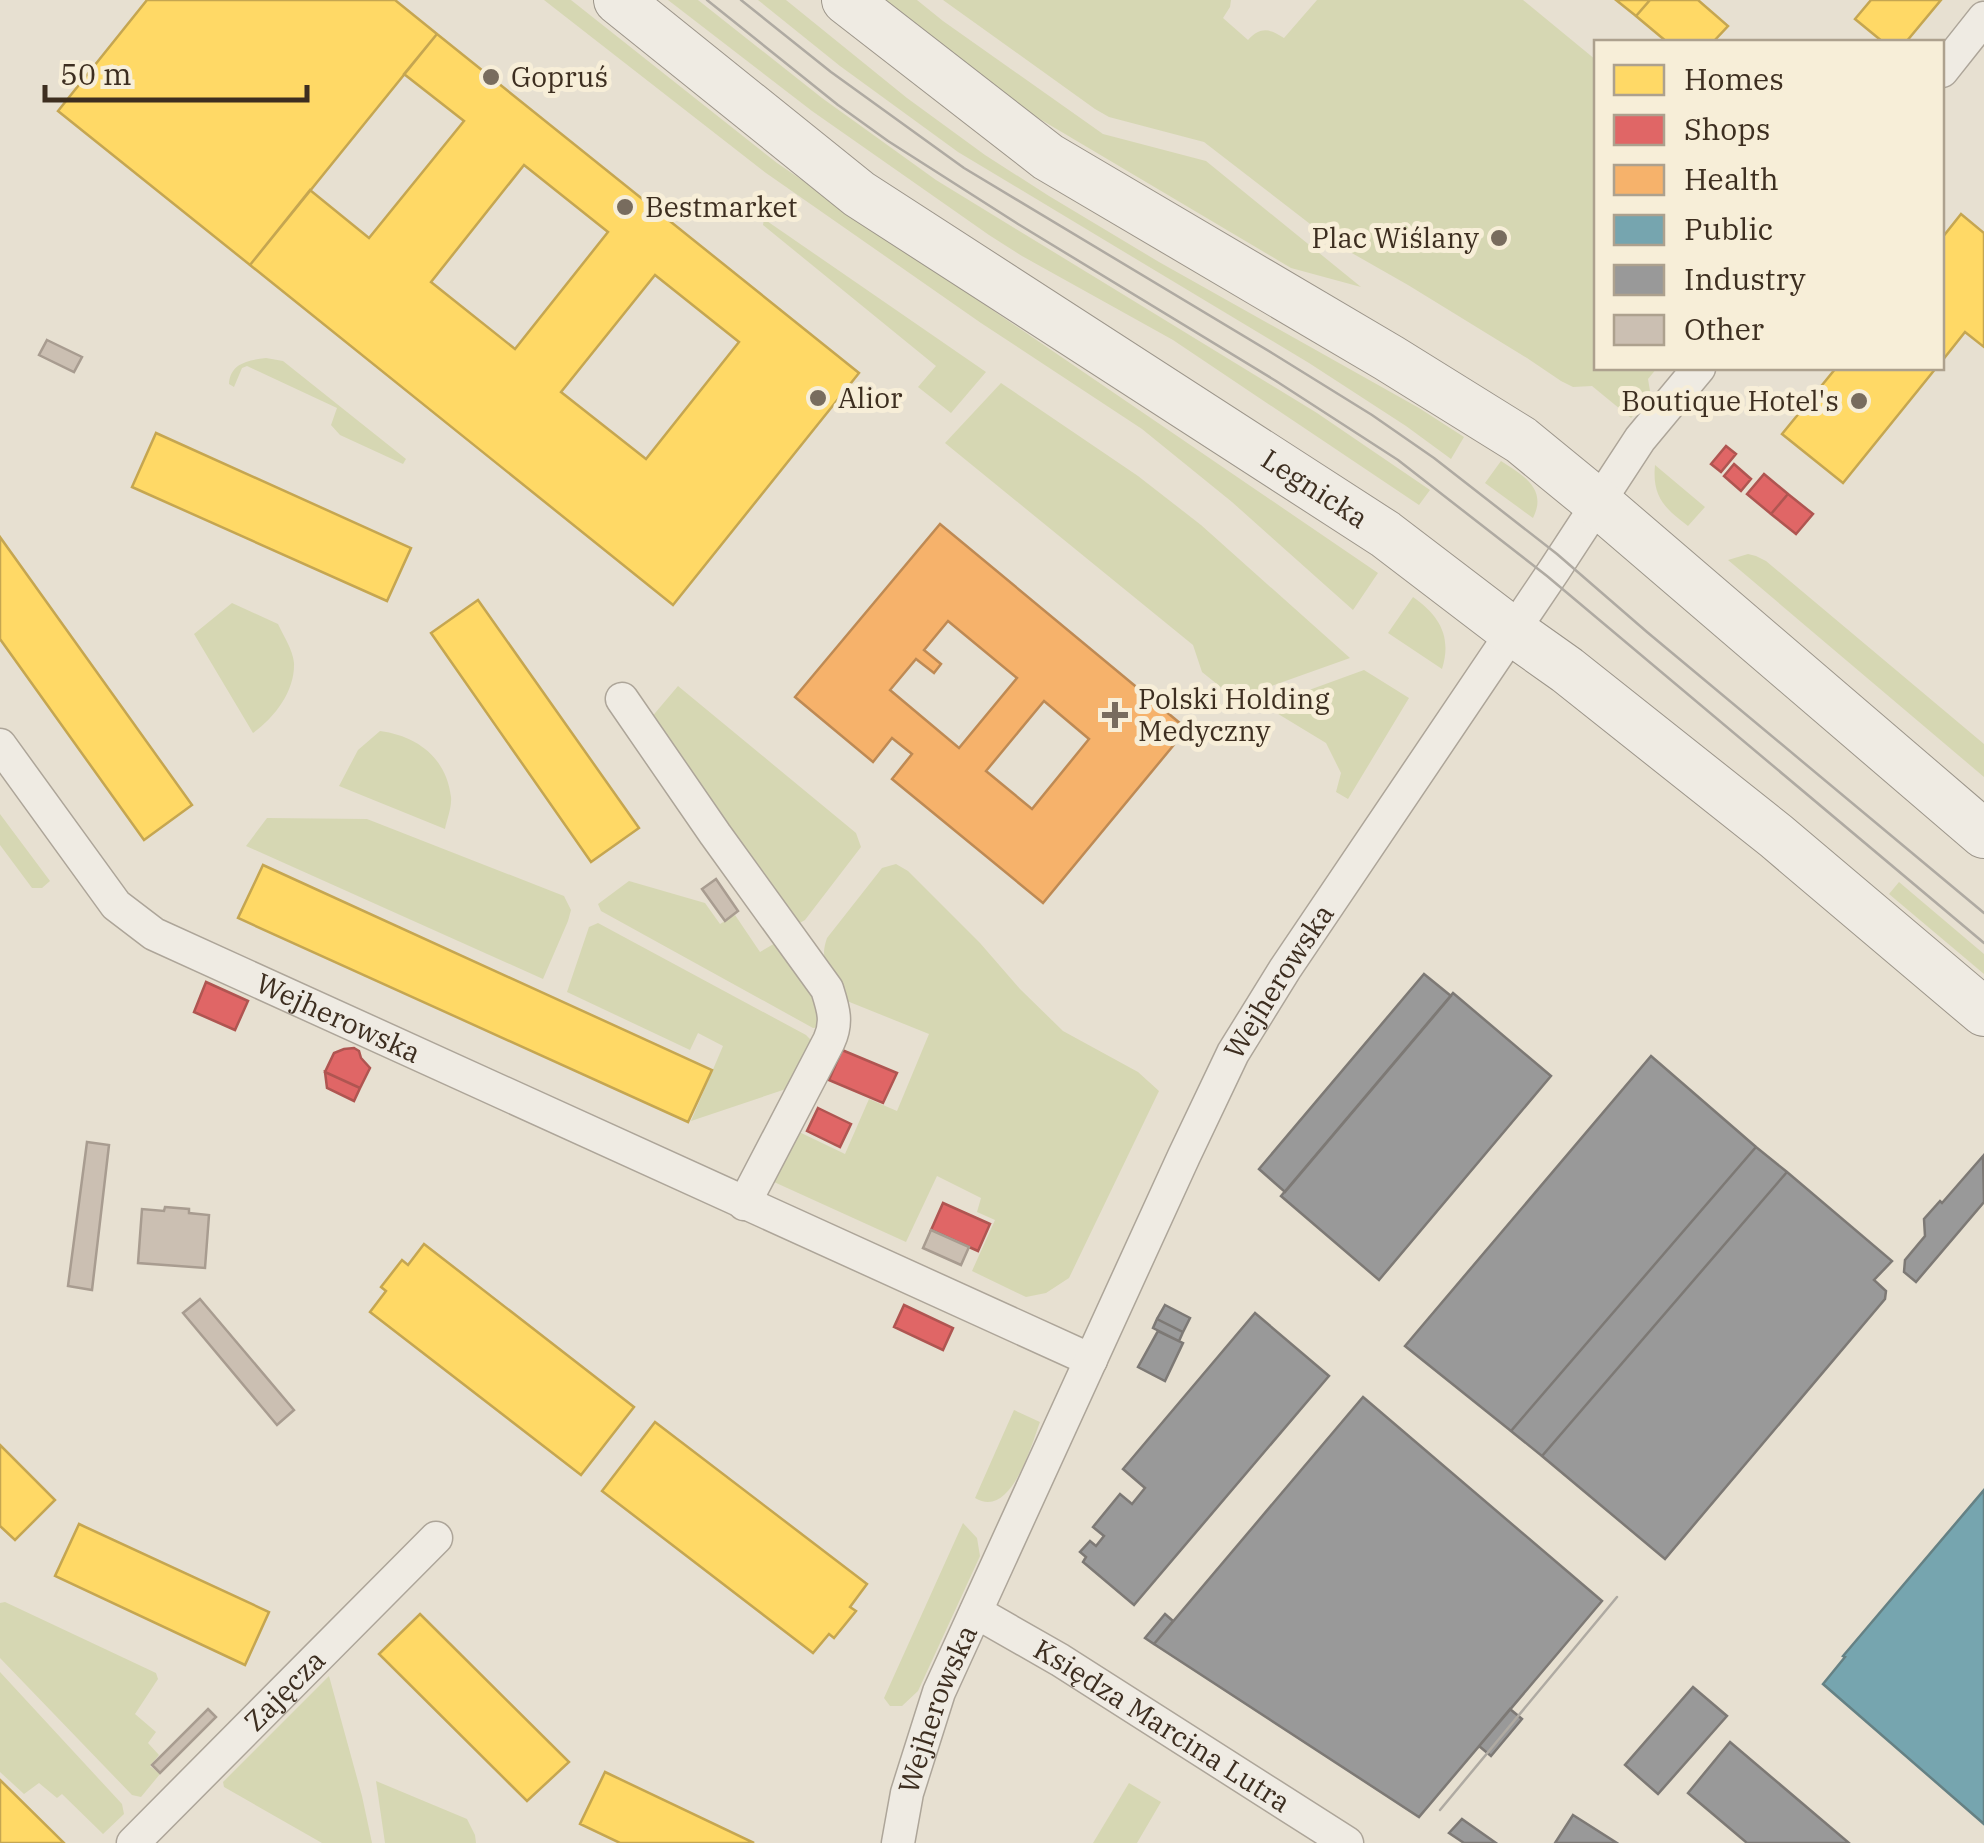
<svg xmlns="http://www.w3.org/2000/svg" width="1984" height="1843" viewBox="0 0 1984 1843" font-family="'IBM Plex Serif',serif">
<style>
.green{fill:#d6d7b3}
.homes{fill:#ffd966;stroke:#c5a651;stroke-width:2.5;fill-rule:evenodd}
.shops{fill:#e06666;stroke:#af5551;stroke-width:2.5}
.health{fill:#f6b26b;stroke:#be8a54;stroke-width:2.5;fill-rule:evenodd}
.public{fill:#76a5af;stroke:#658184;stroke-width:2.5}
.industry{fill:#999;stroke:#7d7975;stroke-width:2.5}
.building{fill:#cbbfb2;stroke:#a89c90;stroke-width:2.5}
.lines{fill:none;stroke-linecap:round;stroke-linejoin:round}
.street-casing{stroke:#ada599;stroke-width:35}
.secondary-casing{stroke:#9c958a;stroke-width:50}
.street{stroke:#efebe3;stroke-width:32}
.secondary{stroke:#efebe3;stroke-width:48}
.tram{stroke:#afaaa2;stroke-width:2.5}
.poi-dot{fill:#786c5e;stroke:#f7eed8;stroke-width:4}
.labels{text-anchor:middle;stroke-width:10;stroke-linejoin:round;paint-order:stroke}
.poi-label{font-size:28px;fill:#3d2e20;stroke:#f7eed8;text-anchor:start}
.street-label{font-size:28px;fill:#3d2e20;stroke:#f7eed8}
</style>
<rect width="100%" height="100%" fill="#e7e0d1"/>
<!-- green -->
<path class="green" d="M544,0H571L777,163L1378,573L1353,610L1232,502L1142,429L981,323L766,173Z
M668,0H698L822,98L936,180L1317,413L1430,490L1419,505L1173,340L1022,256L989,235L812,111Z
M758,0H786L907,98L985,155L1049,196L1159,262L1419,408L1464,437L1451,459L1406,426L1309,363L958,152L840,66Z
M886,0H917L943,21L1103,134L1206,161L1361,287L1291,268L1033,115Z
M943,0H1231L1230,7L1223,18L1248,40C1261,26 1270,29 1284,38L1317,0H1523L1596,60V368H1657L1648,379L1651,397L1631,418L1592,386L1573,387L1561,381L1527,358L1408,285L1336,244L1204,142L1109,117L1095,109Z
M764,219L986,372L951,413L918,387L936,366L763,225Z
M266,358L283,361L406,459L403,464L340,435L331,425L337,408L247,366L242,368L234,387L229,384C230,363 249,360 266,358Z
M1001,383L1138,476L1201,525L1350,658L1235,699L1233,697L1202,672L1193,645L945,443Z
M1501,461C1522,475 1548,488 1533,518L1485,483Z
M1655,465L1705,507L1688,526C1664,508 1652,496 1655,465Z
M1748,554L1756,556L1766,561L1984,744V777L1728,560Z
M1413,597C1440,616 1452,637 1442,669L1388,633Z
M232,603L278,624C283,635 293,650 294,663C295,691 275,717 253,733L194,634Z
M1364,670L1409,698L1348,799L1336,792L1341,773L1326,743L1265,706Z
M678,686L856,833L861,847L805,920L796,925L650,719Z
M380,731C417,736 446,757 451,797C452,807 447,819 445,829L339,786L358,750Z
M0,814L50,881L42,888H32L0,845Z
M267,818L367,819L564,896L571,910L568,921L543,979L246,846Z
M896,864L908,871L980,943L1020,989L1063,1031L1138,1072L1159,1091L1069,1278L1046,1293L1026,1297L972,1271L995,1220L977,1212L981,1198L937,1176L906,1242L774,1182L772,1172L795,1130L845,1154L869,1099L897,1111L929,1034L847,1001C843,973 815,972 827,938L882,868Z
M629,881L705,903L720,924L735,915L760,952L777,942L822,1007L821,1027L813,1028L601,911L598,904Z
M1899,882L1984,954V974L1889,894Z
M598,923L806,1035L813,1042L789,1088L691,1121L723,1046L698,1033L690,1050L567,992L589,927Z
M1014,1410L1040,1422C1031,1446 1011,1520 975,1498Z
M963,1523L977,1538L980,1556L918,1691L902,1706H890L884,1698Z
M5,1602L156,1673L158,1679L135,1714L156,1732L148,1743L159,1755L150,1766L160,1774L141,1797L132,1795L0,1658V1603Z
M0,1672L122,1804L124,1814L103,1834L62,1794L57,1798L39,1783L24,1794L0,1772Z
M329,1676L362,1796L372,1843H322L224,1787L223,1782Z
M376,1781L467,1819L475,1835L476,1843H385Z
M1129,1783L1161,1802L1137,1843H1093Z"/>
<!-- homes -->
<path class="homes" d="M147,0H395L437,34L250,265L58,111Z
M1616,0H1650L1636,16Z
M1650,0H1698L1728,26L1713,42H1667L1636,16Z
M1871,0H1941L1906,42H1883L1855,19Z
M437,34L859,373L673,605L250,265L310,190L369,238L464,121L404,74ZM524,165L608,232L515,349L431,282ZM655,275L739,342L646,459L561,392Z
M1961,214L1984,233V347L1965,332L1942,361V238Z
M1836,368H1936L1843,483L1782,434Z
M156,433L411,548L387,601L132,487Z
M0,537L192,805L144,840L0,639Z
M478,600L639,828L591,862L431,633Z
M263,865L712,1070L688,1122L238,918Z
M424,1244L634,1407L581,1475L370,1312L386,1291L381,1287L402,1260L408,1265Z
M655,1422L867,1584L850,1607L856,1611L834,1638L829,1634L813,1653L602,1491Z
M0,1445L55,1500L15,1540L0,1526Z
M79,1524L269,1612L245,1665L55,1576Z
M420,1614L569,1762L527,1801L379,1654Z
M605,1772L754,1843H620L580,1824Z
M0,1780L64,1843H0Z"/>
<!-- shops -->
<path class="shops" d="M1726,446L1736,454L1721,472L1711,464Z
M1734,464L1751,479L1741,491L1724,476Z
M1764,474L1788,494L1771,514L1747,494Z
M1788,494L1813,514L1796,534L1771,514Z
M206,982L248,1001L235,1030L194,1012Z
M354,1048L359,1051L361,1058L370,1068L360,1088L325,1072L334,1053L344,1049Z
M842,1050L897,1073L883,1103L829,1080Z
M325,1072L360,1088L354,1101L327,1088Z
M818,1108L851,1124L840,1147L807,1131Z
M943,1203L990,1224L978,1251L931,1230Z
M904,1305L953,1328L943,1350L894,1327Z"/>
<!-- health -->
<path class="health" d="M940,524L1187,729L1043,903L892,779L912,754L892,738L873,762L795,697ZM948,621L1017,678L959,748L890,690L916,659L934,673L941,664L924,650ZM1044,701L1089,739L1032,809L986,771Z"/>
<!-- public -->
<path class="public" d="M1984,1490V1824L1823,1684L1845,1657L1843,1656Z"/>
<!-- industry -->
<path class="industry" d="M1424,974L1451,996L1285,1192L1259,1169Z
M1453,993L1551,1076L1379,1280L1281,1196Z
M1651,1056L1756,1147L1511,1431L1405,1346Z
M1756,1147L1787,1172L1542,1456L1511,1431Z
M1983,1156L1984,1202L1916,1282L1904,1272L1905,1260L1925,1236L1924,1219L1940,1201L1942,1203Z
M1787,1172L1892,1261L1874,1280L1886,1291L1885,1299L1665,1559L1542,1456Z
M1165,1305L1190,1318L1183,1332L1157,1319Z
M1255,1313L1329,1376L1134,1605L1083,1562L1086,1557L1080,1552L1090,1541L1096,1546L1104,1536L1093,1527L1120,1494L1132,1504L1145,1488L1123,1469Z
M1157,1319L1183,1332L1179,1341L1153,1328Z
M1158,1331L1183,1343L1165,1381L1138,1367Z
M1363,1397L1602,1601L1419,1817L1154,1644Z
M1165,1614L1173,1621L1154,1644L1145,1638Z
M1693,1687L1727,1716L1658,1794L1625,1765Z
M1510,1709L1522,1719L1491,1756L1479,1746Z
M1730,1742L1849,1843H1747L1688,1793Z
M1573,1815L1617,1843H1555Z
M1462,1819L1496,1843H1464L1449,1833Z"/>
<!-- building -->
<path class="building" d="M47,340L82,357L74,372L39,355Z
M716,879L738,911L725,921L702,889Z
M87,1142L109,1145L92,1290L68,1286Z
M165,1207L189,1209V1213L209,1215L205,1268L138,1263L142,1209L164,1211Z
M931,1230L969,1247L961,1265L923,1248Z
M200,1299L294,1410L277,1425L183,1313Z
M208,1709L216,1717L160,1773L152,1765Z"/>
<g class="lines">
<defs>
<g id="street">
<path d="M1942,71L1984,18"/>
<path d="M622,699L715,834L827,989C833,1008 838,1022 829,1041L744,1204"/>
<path id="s1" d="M0,745L116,905L154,934L1091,1360"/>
<path id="s2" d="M976,1612L1060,1660L1347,1843"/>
<path id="s3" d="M133,1843L436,1538"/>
<path id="s4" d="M898,1843L907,1793L939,1692L1184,1156L1233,1053L1285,969L1555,569L1640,439L1699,368"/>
</g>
<g id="secondary">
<path id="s5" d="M618,0L859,194L1385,534L1512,631L1567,670L1776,836L1984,1012"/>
<path d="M846,0L1048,157L1389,358L1521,440L1598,503L1984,834"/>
</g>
</defs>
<!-- street casing -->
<use href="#street" class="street-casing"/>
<!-- secondary casing -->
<use href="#secondary" class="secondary-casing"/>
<!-- street -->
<use href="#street" class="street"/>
<!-- secondary -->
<use href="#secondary" class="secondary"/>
<!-- tram -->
<path class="tram" d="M707,0L838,105L888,141L1018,224L1276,381L1398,460L1547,576L1984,943
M741,0L831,72L964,168L1272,353L1372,415L1434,458L1557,554L1647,632L1984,913
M1440,1810L1617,1597"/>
</g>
<!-- markers -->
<g class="poi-dot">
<circle cx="491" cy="77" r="10"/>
<circle cx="625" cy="207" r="10"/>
<circle cx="1499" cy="238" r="10"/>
<circle cx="818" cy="398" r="10"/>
<circle cx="1859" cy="401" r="10"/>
<path d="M1110 700h10v10h10v10h-10v10h-10v-10h-10v-10h10z"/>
</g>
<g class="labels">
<!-- poi labels -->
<g class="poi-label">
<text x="511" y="87">Gopruś</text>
<text x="645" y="217">Bestmarket</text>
<text x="1479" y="248" text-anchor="end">Plac Wiślany</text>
<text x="838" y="408">Alior</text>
<text x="1839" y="411" text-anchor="end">Boutique Hotel's</text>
<text x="1138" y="709">Polski Holding<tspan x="1138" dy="32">Medyczny</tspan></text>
</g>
<!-- street labels -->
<g class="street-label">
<text dy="10" stroke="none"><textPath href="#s5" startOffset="852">Legnicka</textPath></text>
<text dy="10" stroke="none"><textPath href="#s4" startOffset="945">Wejherowska</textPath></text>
<text dy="10" stroke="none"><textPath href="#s1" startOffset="448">Wejherowska</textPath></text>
<text dy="10" stroke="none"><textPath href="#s3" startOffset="215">Zajęcza</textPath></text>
<text dy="10" stroke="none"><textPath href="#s4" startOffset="140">Wejherowska</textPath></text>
<text dy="10" stroke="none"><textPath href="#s2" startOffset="218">Księdza Marcina Lutra</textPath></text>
</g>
</g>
<!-- legend -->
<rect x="1594" y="40" width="350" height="330" fill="#f7eed8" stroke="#ada18e" stroke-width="2.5"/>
<rect x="1614" y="65" width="50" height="30" fill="#ffd966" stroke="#ada18e" stroke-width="2.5"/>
<text x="1684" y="90" font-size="30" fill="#3d2e20">Homes</text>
<rect x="1614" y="115" width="50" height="30" fill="#e06666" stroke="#ada18e" stroke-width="2.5"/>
<text x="1684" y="140" font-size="30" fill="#3d2e20">Shops</text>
<rect x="1614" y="165" width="50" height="30" fill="#f6b26b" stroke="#ada18e" stroke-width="2.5"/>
<text x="1684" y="190" font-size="30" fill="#3d2e20">Health</text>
<rect x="1614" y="215" width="50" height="30" fill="#76a5af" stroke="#ada18e" stroke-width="2.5"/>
<text x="1684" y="240" font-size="30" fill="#3d2e20">Public</text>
<rect x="1614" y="265" width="50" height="30" fill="#999999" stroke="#ada18e" stroke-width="2.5"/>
<text x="1684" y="290" font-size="30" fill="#3d2e20">Industry</text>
<rect x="1614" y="315" width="50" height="30" fill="#cbbfb2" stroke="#ada18e" stroke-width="2.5"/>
<text x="1684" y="340" font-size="30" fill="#3d2e20">Other</text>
<!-- scale -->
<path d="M45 85v15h262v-15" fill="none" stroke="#3d2e20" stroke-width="5"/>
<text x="60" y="85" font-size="30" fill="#3d2e20" stroke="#f7eed8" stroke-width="8" paint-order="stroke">50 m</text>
</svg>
